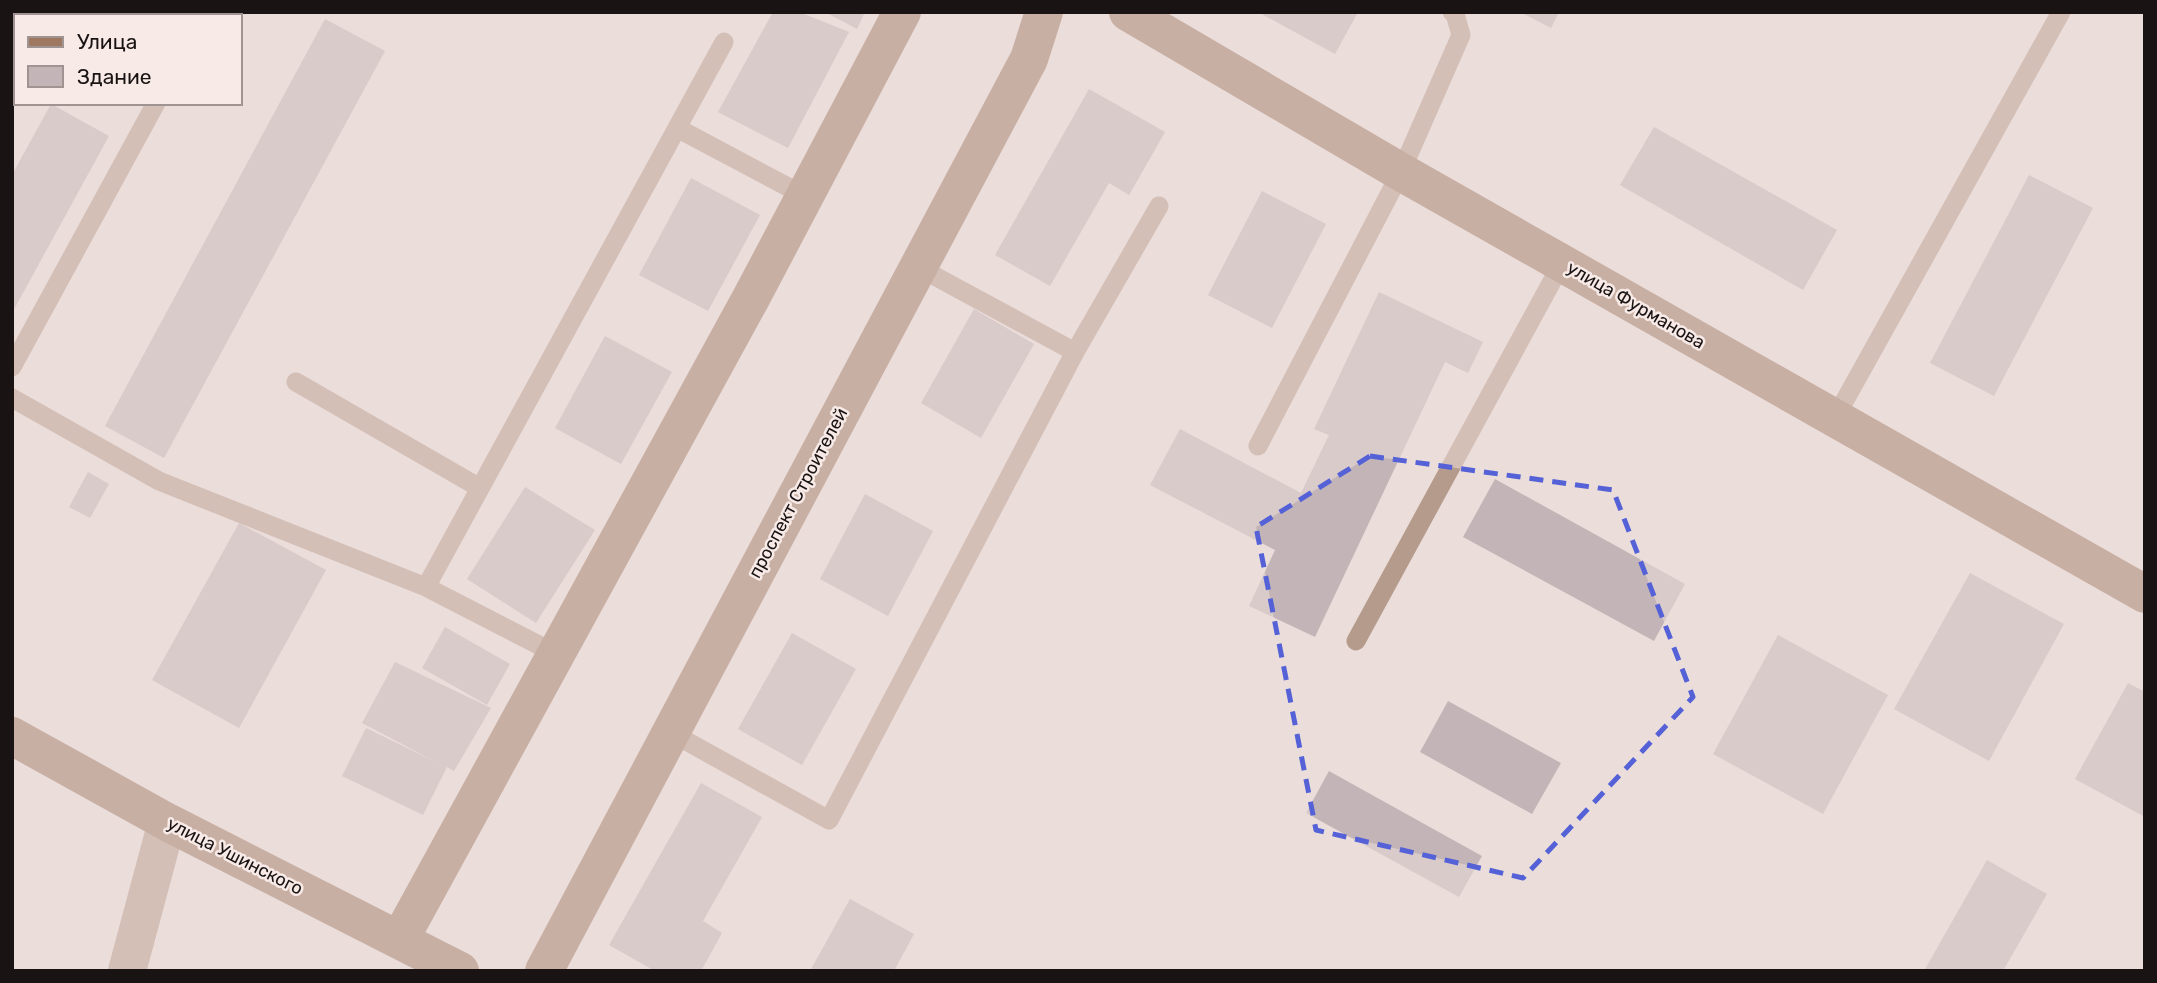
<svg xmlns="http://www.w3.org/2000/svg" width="2157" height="983" viewBox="0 0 2157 983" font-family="Rubik,sans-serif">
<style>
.building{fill:#c3b5b7}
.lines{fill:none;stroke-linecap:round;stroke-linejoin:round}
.lane{stroke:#b59b8b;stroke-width:19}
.street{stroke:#b59b8b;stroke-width:38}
.secondary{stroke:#9e7861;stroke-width:38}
.marked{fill:none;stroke:#5461d7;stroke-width:5;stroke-dasharray:14 9;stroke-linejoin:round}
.labels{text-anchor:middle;stroke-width:5;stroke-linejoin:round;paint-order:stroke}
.street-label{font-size:18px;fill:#191413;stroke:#f8eae7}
</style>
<rect width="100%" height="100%" fill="#ebddda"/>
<!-- building -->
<path class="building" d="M773,12H799L849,32L788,148L718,112Z
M825,12H865L857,29Z
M1258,12H1358L1335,54Z
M1520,12H1559L1551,28Z
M325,19L385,51L164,458L105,426Z
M1089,89L1165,132L1129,195L1109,183L1050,286L995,255Z
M51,104L109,136L12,313V175Z
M1654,127L1837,230L1803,290L1620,185Z
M2029,175L2093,208L1994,396L1930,363Z
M691,178L760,215L708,311L639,275Z
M1262,191L1326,224L1272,328L1208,295Z
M1379,292L1483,342L1468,373L1445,362L1315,637L1249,606L1275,550L1150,485L1180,429L1301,493L1329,435L1314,429Z
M974,309L1034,344L981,438L921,403Z
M605,336L672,372L621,464L555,428Z
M88,472L109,484L90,518L69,507Z
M1495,479L1685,584L1654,641L1463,537Z
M525,487L595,530L536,623L467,579Z
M865,494L933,531L888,616L820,579Z
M239,523L326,570L239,728L152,680Z
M1970,573L2064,624L1989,761L1894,709Z
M445,627L510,664L487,705L422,668Z
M792,633L856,669L802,765L738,729Z
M1778,635L1888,695L1823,814L1713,754Z
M395,662L491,708L454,771L447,767L423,815L342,776L366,728L438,763L362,723Z
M2128,683L2145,692V817L2075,779Z
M1448,701L1561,763L1532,814L1420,752Z
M1329,771L1482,856L1459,897L1306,813Z
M701,783L762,817L703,921L722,933L701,971H655L609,945Z
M1987,860L2047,894L2003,971H1924Z
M850,899L914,934L894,971H810Z"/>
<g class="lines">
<!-- lane -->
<path class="lane" d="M205,16L207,12
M677,128L805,196
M1075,352L1159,206
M12,367L156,103
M296,382L480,488
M12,398L159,481L426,587
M1835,418L2061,12
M1258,446L1401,172L1461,35L1455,14L1452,12
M1356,641L1562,263
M556,654L426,587L724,42
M670,732L829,820L1075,352L918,267"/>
<!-- street -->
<path class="street" d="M127,971L167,822"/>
<!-- secondary -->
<path class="secondary" d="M1128,12L1401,172L2145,594
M12,736L167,822L460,971
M400,939L751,298L902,12
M544,971L1029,59L1044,12"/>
</g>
<!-- marked area -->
<path d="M0 0H2157V983H0ZM1370,456L1613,490L1693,697L1523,878L1316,830L1256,527Z" fill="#ebddda" fill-opacity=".55" fill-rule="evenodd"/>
<path class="marked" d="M1370,456L1613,490L1693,697L1523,878L1316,830L1256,527Z"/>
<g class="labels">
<!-- street labels -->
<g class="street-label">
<text transform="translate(1636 305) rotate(30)" y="6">улица Фурманова</text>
<text transform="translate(798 493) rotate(-62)" y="6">проспект Строителей</text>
<text transform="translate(235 856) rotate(27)" y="6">улица Ушинского</text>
</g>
</g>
<!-- border -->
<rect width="2157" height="983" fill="none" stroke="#191413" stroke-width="28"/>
<!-- legend -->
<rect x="14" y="14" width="228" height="91" fill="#f8eae7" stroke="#9f9492" stroke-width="2"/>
<rect x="28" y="37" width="35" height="10" fill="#9e7861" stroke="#9f9492" stroke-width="2"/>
<text x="77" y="49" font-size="21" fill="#191413">Улица</text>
<rect x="28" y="66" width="35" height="21" fill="#c3b5b7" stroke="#9f9492" stroke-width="2"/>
<text x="77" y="84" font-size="21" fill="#191413">Здание</text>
</svg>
